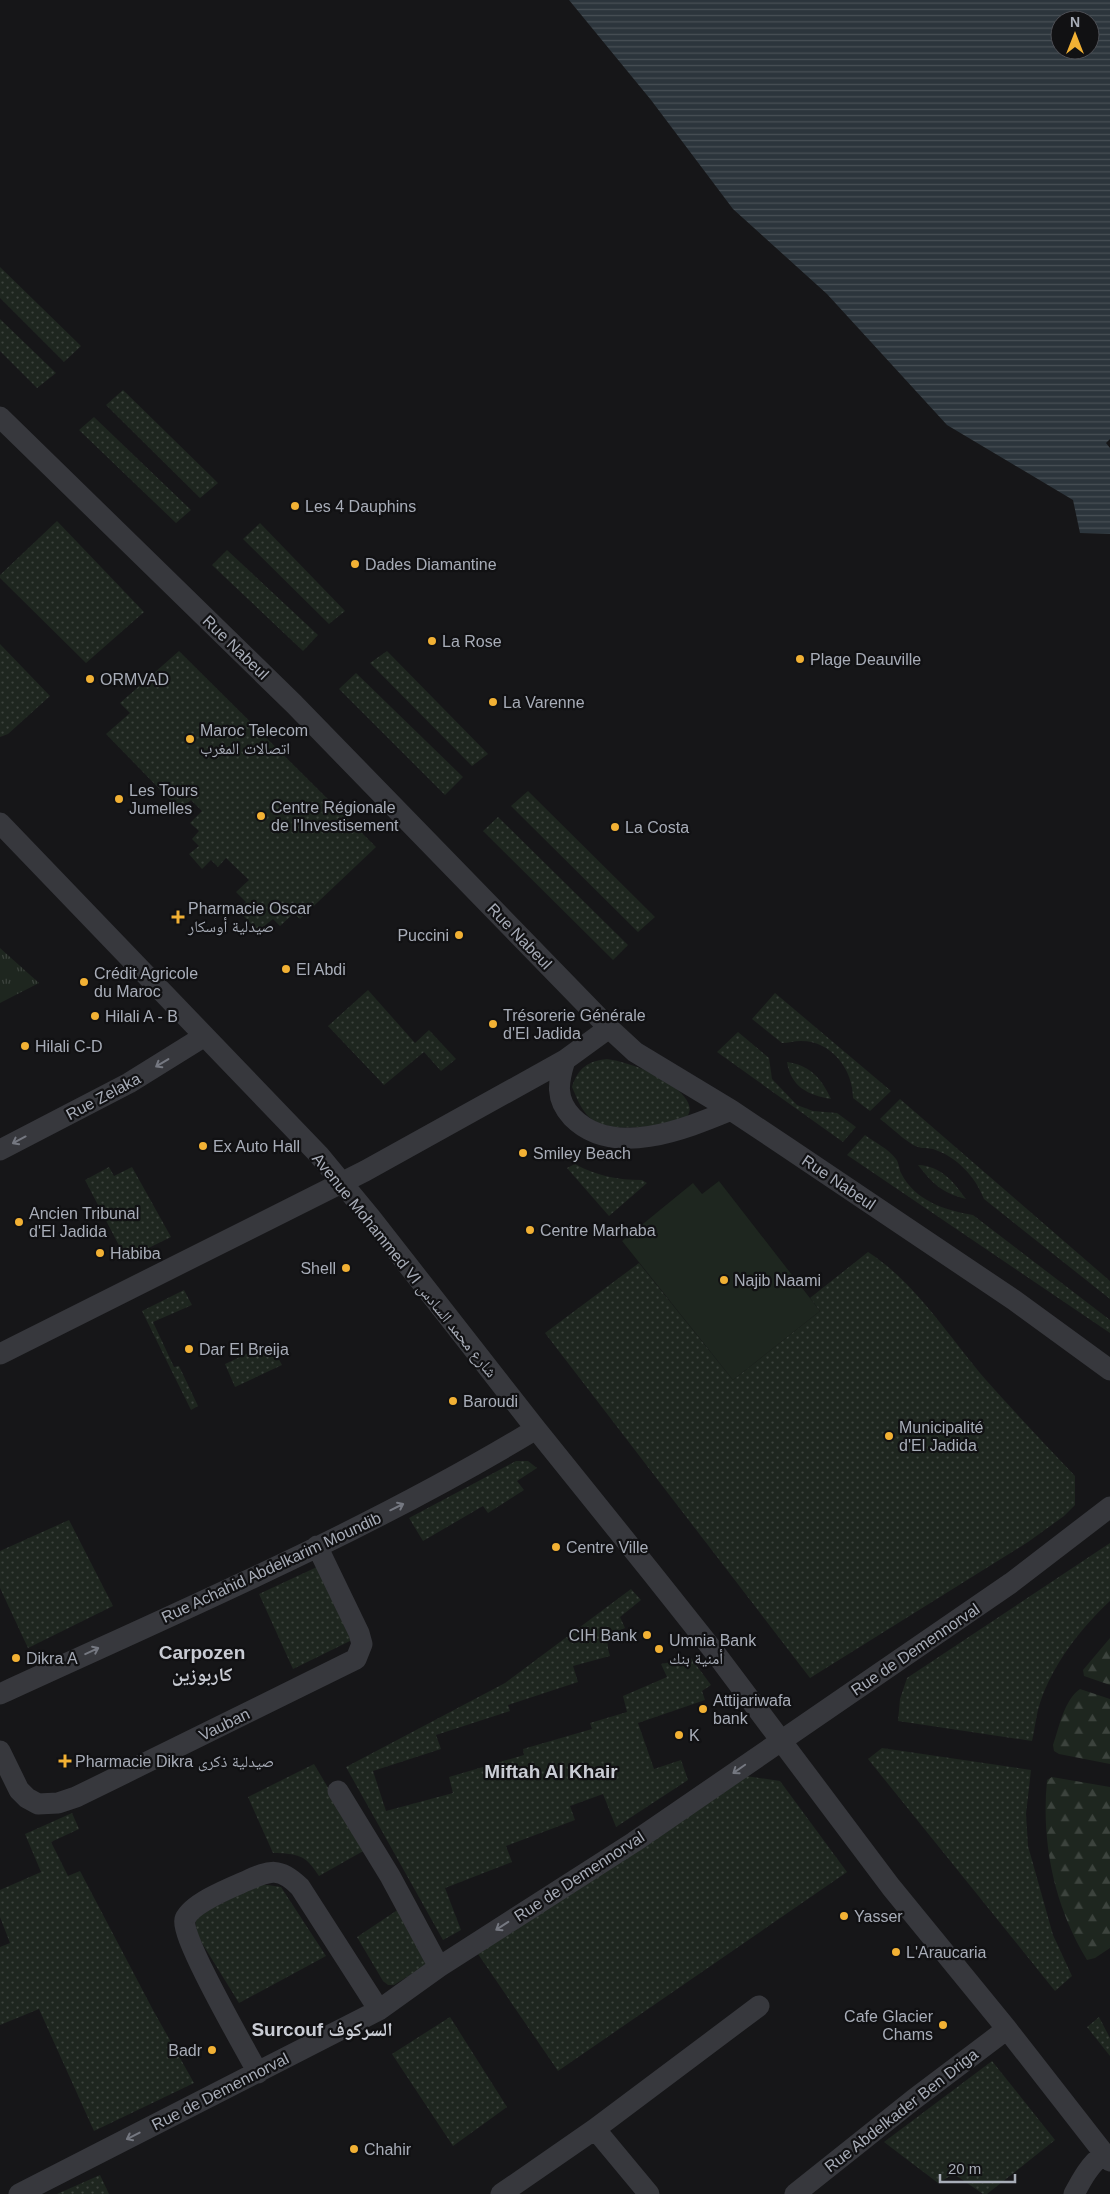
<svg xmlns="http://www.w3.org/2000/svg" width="1110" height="2194" viewBox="0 0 1110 2194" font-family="Helvetica,'Noto Naskh Arabic',sans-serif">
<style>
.grass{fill:url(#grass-tufts)}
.forest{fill:url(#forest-firs)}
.park{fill:url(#park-dots)}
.pitch{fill:#1e261f}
.water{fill:url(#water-rules);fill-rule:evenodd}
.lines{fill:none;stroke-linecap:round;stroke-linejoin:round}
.minor{stroke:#37383d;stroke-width:21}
.oneway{stroke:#757881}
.poi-dot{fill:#f2b134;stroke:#111113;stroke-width:2}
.labels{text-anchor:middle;stroke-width:4.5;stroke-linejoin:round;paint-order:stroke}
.poi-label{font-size:16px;fill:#a8adb8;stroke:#111113;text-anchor:start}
.street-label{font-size:16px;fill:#a8adb8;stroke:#111113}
.quarter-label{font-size:19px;font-weight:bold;fill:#c9ccd4;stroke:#111113}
</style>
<defs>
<pattern id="grass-tufts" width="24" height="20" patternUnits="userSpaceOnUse" patternTransform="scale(1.25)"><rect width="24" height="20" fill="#1e261f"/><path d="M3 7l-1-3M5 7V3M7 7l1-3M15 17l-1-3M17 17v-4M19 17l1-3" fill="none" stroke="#3c433d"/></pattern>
<pattern id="forest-firs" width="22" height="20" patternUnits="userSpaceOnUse" patternTransform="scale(1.25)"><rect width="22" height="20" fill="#1e261f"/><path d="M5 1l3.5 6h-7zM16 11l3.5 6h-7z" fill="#3c433d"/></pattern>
<pattern id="park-dots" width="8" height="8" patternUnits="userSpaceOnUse" patternTransform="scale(1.25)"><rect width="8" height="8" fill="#1e261f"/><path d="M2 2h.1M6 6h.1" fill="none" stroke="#3c433d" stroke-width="1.8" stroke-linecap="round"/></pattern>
<pattern id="water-rules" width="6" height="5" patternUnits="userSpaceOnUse" patternTransform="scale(1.25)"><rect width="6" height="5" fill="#2c353c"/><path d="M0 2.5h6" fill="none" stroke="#485056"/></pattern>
</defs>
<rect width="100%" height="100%" fill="#161618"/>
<!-- grass -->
<path class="grass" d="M0,948L39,983L0,1003Z"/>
<!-- forest -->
<path class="forest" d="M1110,1638V1685L1084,1676L1083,1670Z
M1080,1689L1110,1699V1764L1059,1754L1054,1751L1053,1745C1059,1728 1064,1700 1080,1689Z
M1052,1777L1110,1787V1948L1095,1958L1087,1960C1054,1906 1041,1842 1047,1780Z"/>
<!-- park -->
<path class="park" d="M0,267L81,346L64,362L0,298Z
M0,319L56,373L37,388L0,351Z
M123,390L218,483L200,498L106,405Z
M94,417L191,510L176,523L79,430Z
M57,521L144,612L86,663L0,578V575Z
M260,523L345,611L329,624L243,539Z
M227,550L318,635L303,651L212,565Z
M0,644L50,696L8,734L0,737Z
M179,651L376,847L300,919L294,913L280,926L273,919L258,931L238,910L246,902L236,892L249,880L226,858L218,867L211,860L202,869L189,854L199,846L192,839L199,831L190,823L202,811L191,800L180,810L106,734L130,713L120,703Z
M387,651L488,754L472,766L370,663Z
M356,673L463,777L445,795L339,689Z
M528,791L655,917L638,932L511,806Z
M498,817L628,945L613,960L483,831Z
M368,990L415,1043L429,1030L456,1059L441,1071L424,1052L384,1085L328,1026Z
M775,993L891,1091L870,1111L853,1098C853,1070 832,1041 801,1041C795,1041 788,1043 782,1043L752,1019Z
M738,1032L769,1058L772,1079L797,1105L813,1111L837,1113L856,1127L843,1142L717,1052Z
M607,1059C620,1061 633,1065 645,1070C662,1077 709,1104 681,1122C656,1125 605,1136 587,1115C580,1107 576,1096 572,1087C578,1068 588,1061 607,1059Z
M787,1062C810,1065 822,1079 831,1099C808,1095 791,1087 787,1062Z
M900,1099L1110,1281V1299L984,1199C975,1176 957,1157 933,1149C928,1148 923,1149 918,1147C908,1144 890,1126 880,1119Z
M865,1135C874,1142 889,1149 896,1159C899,1163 899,1169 901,1173C915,1201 945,1210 973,1215L1110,1320V1333L847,1155Z
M575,1164C597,1176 617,1180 642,1180L647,1183L609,1216L567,1168Z
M918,1165C941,1166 953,1181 966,1199C942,1193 933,1184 918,1165Z
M109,1167L114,1176L132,1167L171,1237L126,1259L85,1180Z
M868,1252C916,1283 949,1337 986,1380C1015,1413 1045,1444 1075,1476V1505L1064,1516L1028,1542L810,1678L545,1333L639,1263L733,1380L820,1311L810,1298Z
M184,1290L192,1305L153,1322L174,1367L179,1366L198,1406L191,1410L142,1311Z
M270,1343L282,1365L235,1387L225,1364Z
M516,1461H528L537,1468L517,1481L524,1490L488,1513L483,1506L423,1541L409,1518Z
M69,1520L113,1606L28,1648L0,1588V1551Z
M1110,1543V1601C1080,1629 1053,1664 1040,1703C1036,1715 1035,1729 1032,1741L898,1721L900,1699L907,1678Z
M319,1566L352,1640L293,1669L259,1594Z
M631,1589L641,1600L620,1617L625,1628L607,1636L608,1649L610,1656L573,1666L578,1682L508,1705L510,1711L436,1735L441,1749L373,1771L386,1811L453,1793L449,1777L524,1755L523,1749L592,1729L590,1723L627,1712L623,1696L667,1677L661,1664L691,1658L711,1685L702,1691L705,1700L638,1723L654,1769L681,1760L688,1780L616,1827L603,1794L570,1806L575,1820L506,1846L512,1862L445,1888L461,1930L443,1940L346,1767L505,1683Z
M882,1748L1031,1770L1026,1814L1028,1846L1053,1935L1072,1976L1055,1991L868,1759Z
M314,1764L365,1850L319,1876C305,1854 298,1854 273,1853L248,1797Z
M746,1776L780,1781L847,1872L558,2071L478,1954Z
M72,1813L79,1829L51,1842L68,1876L80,1871L153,2010L194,2083L94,2131L39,2009L0,2025V1947L10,1943L0,1917V1890L41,1872L25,1834Z
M261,1884L281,1887L326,1956L239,2003L197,1935L195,1920L198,1915Z
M402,1907L431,1962L394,1985H388L383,1981L357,1937Z
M450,2017L507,2107L453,2146L392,2054Z
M1099,2017L1110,2038V2056L1087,2027Z
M992,2061L1055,2140L987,2194H983L954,2174L938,2183L884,2142Z
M100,2175L109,2194H57Z"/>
<!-- pitch -->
<path class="pitch" d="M719,1181L820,1311L733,1380L622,1241L693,1183L702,1194Z"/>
<!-- water -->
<path class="water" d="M569,0H1110V439L1106,443L1110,448V534L1080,533L1073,500L947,425L827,294L733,209L651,100ZM1060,20H1090V50H1060Z"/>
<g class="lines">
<!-- minor -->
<path class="minor" d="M0,417L294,704L609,1028L635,1052L731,1110L788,1148L1014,1300L1110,1370
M0,823L319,1155L371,1218L536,1429L651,1572L713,1650L891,1887L1007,2029L1110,2161
M565,1060C558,1082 555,1099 572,1117C613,1159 685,1129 731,1110
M0,1150L129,1083L203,1037
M0,1354L365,1171L565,1060L609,1028
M0,1694C180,1611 366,1532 536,1429
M0,1751L19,1790L27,1798L38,1804L58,1803L76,1797L123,1774L356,1659L362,1644L359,1633L317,1546
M338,1791L390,1876L439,1967
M258,2073C247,2052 178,1933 185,1919C192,1903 230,1888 246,1881C270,1870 280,1867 300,1887L379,2010
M595,2129L649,2194
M19,2194L379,2010L439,1967L634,1842L1011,1583L1110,1507
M501,2194L595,2129L759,2006
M795,2194L913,2100L1007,2029
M1074,2194C1082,2179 1090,2164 1104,2154"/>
</g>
<!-- one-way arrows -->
<defs><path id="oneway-shaft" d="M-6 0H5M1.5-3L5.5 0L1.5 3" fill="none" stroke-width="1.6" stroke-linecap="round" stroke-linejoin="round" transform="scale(1.25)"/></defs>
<g class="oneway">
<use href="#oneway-shaft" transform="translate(162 1063) rotate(149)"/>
<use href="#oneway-shaft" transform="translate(19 1140) rotate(152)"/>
<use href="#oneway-shaft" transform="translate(397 1507) rotate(-26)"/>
<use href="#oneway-shaft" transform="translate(92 1651) rotate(-25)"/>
<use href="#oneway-shaft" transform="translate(739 1769) rotate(145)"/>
<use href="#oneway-shaft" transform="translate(502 1926) rotate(147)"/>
<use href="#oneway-shaft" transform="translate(133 2136) rotate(153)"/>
</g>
<!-- markers -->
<g class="poi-dot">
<circle cx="295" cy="506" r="5"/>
<circle cx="355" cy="564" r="5"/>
<circle cx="432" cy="641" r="5"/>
<circle cx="800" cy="659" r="5"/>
<circle cx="90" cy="679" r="5"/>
<circle cx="493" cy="702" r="5"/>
<circle cx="190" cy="739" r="5"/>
<circle cx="119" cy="799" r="5"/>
<circle cx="261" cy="816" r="5"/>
<circle cx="615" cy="827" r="5"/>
<path d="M175.5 909.5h5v5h5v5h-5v5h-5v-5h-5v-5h5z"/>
<circle cx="459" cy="935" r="5"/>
<circle cx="286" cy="969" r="5"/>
<circle cx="84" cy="982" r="5"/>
<circle cx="95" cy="1016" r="5"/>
<circle cx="493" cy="1024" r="5"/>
<circle cx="25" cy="1046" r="5"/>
<circle cx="203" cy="1146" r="5"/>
<circle cx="523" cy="1153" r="5"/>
<circle cx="19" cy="1222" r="5"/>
<circle cx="530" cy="1230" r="5"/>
<circle cx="100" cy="1253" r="5"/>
<circle cx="346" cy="1268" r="5"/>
<circle cx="724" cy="1280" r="5"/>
<circle cx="189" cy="1349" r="5"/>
<circle cx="453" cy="1401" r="5"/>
<circle cx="889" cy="1436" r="5"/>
<circle cx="556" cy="1547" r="5"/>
<circle cx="647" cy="1635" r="5"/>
<circle cx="659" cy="1649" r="5"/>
<circle cx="16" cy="1658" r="5"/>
<circle cx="703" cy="1709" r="5"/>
<circle cx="679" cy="1735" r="5"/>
<path d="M62.5 1753.5h5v5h5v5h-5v5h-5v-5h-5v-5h5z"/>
<circle cx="844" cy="1916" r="5"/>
<circle cx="896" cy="1952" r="5"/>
<circle cx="943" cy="2025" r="5"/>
<circle cx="212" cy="2050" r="5"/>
<circle cx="354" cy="2149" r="5"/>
</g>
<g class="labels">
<!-- poi labels -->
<g class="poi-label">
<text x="305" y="512">Les 4 Dauphins</text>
<text x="365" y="570">Dades Diamantine</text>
<text x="442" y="647">La Rose</text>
<text x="810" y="665">Plage Deauville</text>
<text x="100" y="685">ORMVAD</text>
<text x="503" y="708">La Varenne</text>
<text x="200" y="736">Maroc Telecom<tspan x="200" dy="18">اتصالات المغرب</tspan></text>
<text x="129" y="796">Les Tours<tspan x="129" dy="18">Jumelles</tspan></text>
<text x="271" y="813">Centre Régionale<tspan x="271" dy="18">de l'Investisement</tspan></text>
<text x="625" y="833">La Costa</text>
<text x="188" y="914">Pharmacie Oscar<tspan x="188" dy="18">صيدلية أوسكار</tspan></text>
<text x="449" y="941" text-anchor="end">Puccini</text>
<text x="296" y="975">El Abdi</text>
<text x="94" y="979">Crédit Agricole<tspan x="94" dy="18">du Maroc</tspan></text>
<text x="503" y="1021">Trésorerie Générale<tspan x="503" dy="18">d'El Jadida</tspan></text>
<text x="105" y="1022">Hilali A - B</text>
<text x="35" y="1052">Hilali C-D</text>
<text x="213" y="1152">Ex Auto Hall</text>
<text x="533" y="1159">Smiley Beach</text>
<text x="29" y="1219">Ancien Tribunal<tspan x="29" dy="18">d'El Jadida</tspan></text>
<text x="540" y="1236">Centre Marhaba</text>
<text x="110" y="1259">Habiba</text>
<text x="336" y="1274" text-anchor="end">Shell</text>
<text x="734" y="1286">Najib Naami</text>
<text x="199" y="1355">Dar El Breija</text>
<text x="463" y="1407">Baroudi</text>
<text x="899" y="1433">Municipalité<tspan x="899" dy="18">d'El Jadida</tspan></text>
<text x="566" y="1553">Centre Ville</text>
<text x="637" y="1641" text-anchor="end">CIH Bank</text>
<text x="669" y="1646">Umnia Bank<tspan x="669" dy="18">أمنية بنك</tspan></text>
<text x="26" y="1664">Dikra A</text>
<text x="713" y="1706">Attijariwafa<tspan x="713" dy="18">bank</tspan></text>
<text x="689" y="1741">K</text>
<text x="75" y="1767">Pharmacie Dikra صيدلية ذكرى</text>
<text x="854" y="1922">Yasser</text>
<text x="906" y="1958">L'Araucaria</text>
<text x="933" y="2022" text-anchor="end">Cafe Glacier<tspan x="933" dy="18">Chams</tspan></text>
<text x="202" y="2056" text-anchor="end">Badr</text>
<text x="364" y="2155">Chahir</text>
</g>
<!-- street labels -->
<g class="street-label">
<text transform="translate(236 647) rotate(44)" y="6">Rue Nabeul</text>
<text transform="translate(520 936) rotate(46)" y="6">Rue Nabeul</text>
<text transform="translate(103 1096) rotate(-28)" y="6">Rue Zelaka</text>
<text transform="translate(839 1182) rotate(34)" y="6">Rue Nabeul</text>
<text transform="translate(405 1265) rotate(51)" y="6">Avenue Mohammed VI شارع محمد السادس</text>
<text transform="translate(271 1567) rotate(-25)" y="6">Rue Achahid Abdelkarim Moundib</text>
<text transform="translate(915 1649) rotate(-34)" y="6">Rue de Demennorval</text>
<text transform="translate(224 1724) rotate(-26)" y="6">Vauban</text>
<text transform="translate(579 1876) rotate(-33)" y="6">Rue de Demennorval</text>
<text transform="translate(220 2091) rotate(-27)" y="6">Rue de Demennorval</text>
<text transform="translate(901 2110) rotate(-38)" y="6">Rue Abdelkader Ben Driga</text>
</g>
<!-- quarter labels -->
<g class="quarter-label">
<text x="202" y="1659">Carpozen<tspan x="202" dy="22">كاربوزين</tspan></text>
<text x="551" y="1778">Miftah Al Khair</text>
<text x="322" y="2036">Surcouf السركوف</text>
</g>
</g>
<!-- north arrow -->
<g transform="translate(1075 35)"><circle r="24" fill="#111113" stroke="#4d4f55"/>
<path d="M0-4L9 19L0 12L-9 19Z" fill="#f2b134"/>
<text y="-8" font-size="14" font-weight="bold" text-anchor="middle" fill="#a8adb8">N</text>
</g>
<!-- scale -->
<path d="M940 2174v8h75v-8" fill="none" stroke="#a8adb8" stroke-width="2.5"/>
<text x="948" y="2174" font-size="15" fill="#a8adb8" stroke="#111113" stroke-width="4" paint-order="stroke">20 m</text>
</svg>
